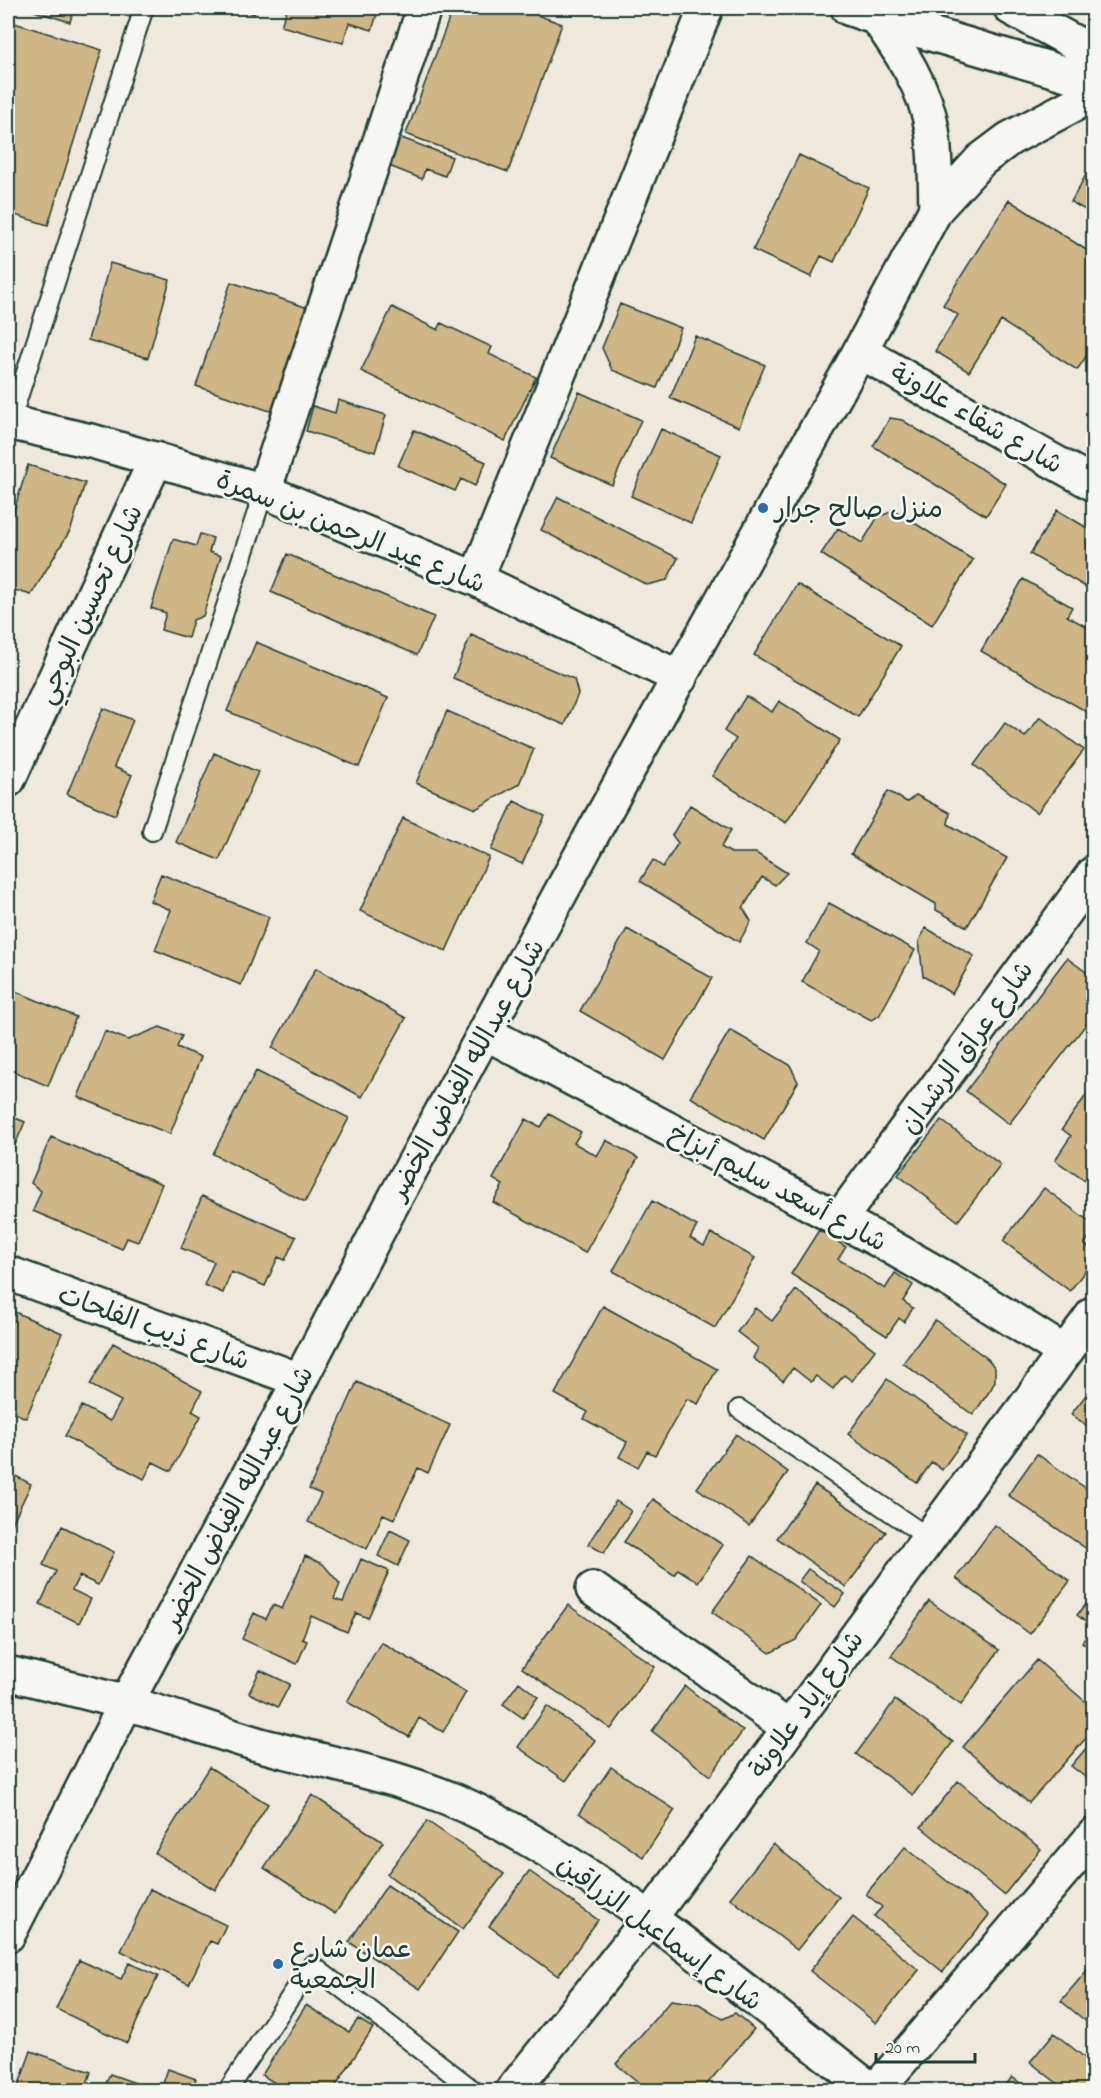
<svg xmlns="http://www.w3.org/2000/svg" width="1101" height="2098" viewBox="0 0 1101 2098" font-family="'Indie Flower','Playpen Sans Arabic',sans-serif">
<style>
.building{fill:#cfb686;stroke:#1f3d34;stroke-width:1.5}
.lines{fill:none;stroke-linecap:round;stroke-linejoin:round}
.lane-casing{stroke:#1f3d34;stroke-width:22}
.street-casing{stroke:#1f3d34;stroke-width:38}
.secondary-casing{stroke:#1f3d34;stroke-width:38}
.primary-casing{stroke:#1f3d34;stroke-width:38}
.lane{stroke:#f6f6f2;stroke-width:18}
.street{stroke:#f6f6f2;stroke-width:33}
.secondary{stroke:#f6f6f2;stroke-width:33}
.primary{stroke:#f6f6f2;stroke-width:33}
.poi-dot{fill:#1f6fb2;stroke:#f6f6f2;stroke-width:2}
.labels{text-anchor:middle;stroke-width:5;stroke-linejoin:round;paint-order:stroke}
.street-label{font-size:27px;fill:#1f3d34;stroke:#f6f6f2}
.poi-label{font-size:27px;fill:#1f3d34;stroke:#f6f6f2;text-anchor:start}
</style>
<rect width="100%" height="100%" fill="#eee9dc"/>
<filter id="ink" filterUnits="userSpaceOnUse"><feTurbulence type="fractalNoise" baseFrequency=".0167" numOctaves="2"/><feDisplacementMap in="SourceGraphic" scale="12" xChannelSelector="R" yChannelSelector="G"/><feConvolveMatrix kernelMatrix="1 2 1 2 8 2 1 2 1" color-interpolation-filters="sRGB"/></filter>
<g filter="url(#ink)">
<!-- building -->
<path class="building" d="M24,8H74L70,22Z
M98,8H133L130,17Z
M238,8H257L254,14Z
M287,8H379L372,30L349,23L343,43L281,26Z
M453,8H518L562,24L508,172L406,134Z
M8,21L102,50L48,225L8,213Z
M399,137L452,157L445,176L425,169L422,179L389,166Z
M799,155L869,188L834,262L821,256L811,277L753,250Z
M1093,162H1094V215L1071,202Z
M1009,200L1094,255V345L1077,370L1001,321L969,372L935,351L958,315L943,305Z
M110,263L170,280L148,358L88,340Z
M231,282L308,308L273,412L196,386Z
M620,304L681,328L657,388L612,370L602,348Z
M392,307L438,330L441,323L492,347L489,354L536,377L505,441L361,371Z
M695,336L765,365L739,427L670,398Z
M579,392L641,420L612,485L550,458Z
M338,400L386,415L375,452L306,431L313,406L335,413Z
M890,418L902,420L1006,484L986,516L873,446Z
M661,429L721,455L691,523L631,496Z
M414,430L486,462L475,486L461,479L455,491L398,466Z
M28,465L85,483L71,529L31,595L8,588V530Z
M558,497L678,558L667,580L647,585L541,530Z
M894,510L973,560L932,625L821,554L838,528L862,543L877,518Z
M1057,510L1094,532V592L1030,554Z
M200,534L213,538L209,552L221,556L203,616L193,620L188,638L161,630L166,613L151,608L173,539L196,546Z
M287,554L434,617L417,655L271,592Z
M1023,579L1072,607L1067,616L1094,631V716L981,651Z
M797,584L901,646L858,717L754,655Z
M471,635L574,679L578,694L565,725L453,678Z
M256,642L388,698L359,767L227,711Z
M746,696L772,712L779,701L840,740L786,823L712,776L736,739L724,731Z
M103,708L133,720L114,767L132,775L115,815L67,794Z
M447,711L534,749L519,784L476,809L416,783Z
M1040,717L1084,750L1037,813L974,765L1005,723L1025,737Z
M214,753L258,772L219,860L176,842Z
M888,791L907,802L916,795L950,813L948,824L1007,858L967,927L936,910V904L851,854Z
M514,801L545,816L522,864L491,850Z
M690,805L731,830L721,847L731,853H756L787,873L775,885L762,877L743,908L751,921L739,942L640,881L653,860L663,867L678,843L672,835Z
M403,818L489,857L446,951L360,911Z
M161,874L269,917L241,985L155,950L171,910L150,901Z
M829,903L915,950L879,1016L871,1020L802,982L819,951L807,943Z
M926,928L974,956L952,994L923,976L919,941Z
M627,929L712,978L665,1060L580,1011Z
M1067,958L1094,978V1014L1009,1124L966,1091Z
M316,968L406,1018L362,1097L272,1048Z
M8,988L76,1017L48,1086L8,1069Z
M160,1027L182,1036L177,1047L201,1057L170,1134L78,1097L105,1031L128,1040Z
M730,1030L790,1065L798,1082L764,1140L690,1097Z
M256,1071L349,1118L305,1202L213,1154Z
M1087,1094L1094,1098V1187L1055,1160L1071,1136L1062,1129Z
M549,1114L581,1132L574,1143L597,1156L606,1140L638,1158L585,1253L493,1202L503,1185L493,1179L526,1119L541,1127Z
M8,1115L25,1122L8,1161Z
M941,1120L1001,1165L958,1221L898,1175Z
M51,1137L162,1184L138,1242L127,1238L122,1249L33,1211L41,1191L31,1183Z
M1044,1188L1094,1225V1231L1084,1244L1094,1251V1259L1070,1291L1003,1241Z
M202,1196L296,1237L285,1260L278,1257L265,1286L231,1272L223,1293L204,1285L214,1262L181,1248Z
M652,1201L697,1226L690,1238L704,1246L711,1233L755,1258L715,1328L613,1271Z
M819,1230L846,1247L838,1259L885,1289L895,1273L913,1285L903,1301L913,1308L904,1322L899,1318L887,1336L791,1274Z
M796,1290L875,1350L852,1381L844,1375L833,1389L816,1376L811,1382L793,1368L783,1381L753,1358L758,1348L737,1332L755,1308L772,1321Z
M603,1306L717,1369L698,1404L687,1399L655,1455L647,1451L638,1467L619,1457L627,1442L584,1419L588,1412L555,1394Z
M8,1309L62,1333L26,1418L8,1410Z
M935,1320L988,1359L995,1368V1381L991,1389L973,1415L903,1363Z
M113,1343L202,1391L192,1411L201,1416L171,1471L153,1462L144,1479L65,1436L82,1406L110,1421L121,1401L90,1385Z
M887,1379L967,1435L942,1470L932,1462L917,1483L848,1434Z
M357,1382L450,1425L428,1473L418,1468L394,1519L383,1514L367,1549L308,1522L321,1494L309,1489Z
M1094,1385V1431L1071,1414Z
M736,1434L788,1472L749,1526L697,1488Z
M1037,1454L1094,1494V1541L1087,1549L1008,1495Z
M8,1472L31,1484L8,1532Z
M815,1485L886,1532L846,1587L777,1538Z
M653,1499L723,1545L698,1582L678,1569L674,1575L624,1542Z
M616,1501L631,1511L604,1553L588,1544Z
M995,1525L1070,1581L1030,1634L956,1578Z
M62,1526L114,1552L98,1585L79,1576L72,1590L91,1599L79,1623L40,1604L56,1571L43,1565Z
M390,1530L410,1540L398,1566L378,1556Z
M305,1556L323,1564L340,1584L334,1599L343,1602L361,1559L389,1571L368,1618L356,1613L347,1632L311,1616L302,1639L307,1641L297,1664L242,1639L254,1613L266,1619L273,1605L282,1609Z
M752,1556L821,1605L796,1640L770,1653L712,1612Z
M808,1569L845,1594L835,1607L799,1581Z
M1094,1595V1651L1082,1642L1093,1628L1077,1615Z
M929,1601L999,1650L961,1705L891,1656Z
M568,1605L655,1667L611,1729L522,1668Z
M381,1642L466,1692L443,1732L419,1718L409,1737L347,1702Z
M1037,1660L1094,1709V1729L1029,1803L963,1747Z
M260,1670L290,1684L278,1707L249,1693Z
M519,1682L538,1697L523,1718L503,1704Z
M685,1686L743,1731L710,1776L652,1731Z
M895,1700L953,1742L913,1795L856,1754Z
M547,1706L595,1740L566,1781L518,1747Z
M1094,1739V1784L1071,1766Z
M209,1767L268,1804L215,1890L155,1853Z
M611,1767L675,1810L643,1857L579,1813Z
M958,1781L1041,1849L1004,1895L921,1827Z
M312,1795L383,1842L335,1914L264,1868Z
M427,1821L504,1874L463,1929L387,1874Z
M773,1844L839,1897L797,1950L730,1898Z
M905,1847L989,1915L943,1972L874,1916L882,1907L866,1894Z
M529,1871L598,1920L558,1976L489,1926Z
M387,1885L458,1932L420,1989L349,1942Z
M150,1889L226,1925L217,1944L210,1941L189,1984L121,1951Z
M853,1917L919,1970L876,2023L810,1971Z
M79,1960L121,1979L129,1963L158,1976L127,2043L56,2009Z
M1094,1962V2028L1061,2001Z
M671,2000L699,2004L723,2019L735,2013L754,2029L702,2090H648L616,2064Z
M306,2005L349,2032L358,2019L373,2028L333,2090H286L262,2075Z
M1054,2033L1094,2065V2090H1066L1030,2062Z
M31,2051L91,2072L85,2090H17Z
M168,2069L196,2079L192,2090L161,2089Z
M110,2074L155,2090H103Z
M1012,2077L1030,2090H1002Z"/>
<g class="lines">
<defs>
<path id="lane" d="M10,422L144,8
M152,831L264,491
M739,1409L929,1538
M228,2090L312,1965L473,2090"/>
<path id="street" d="M860,351L954,406L1094,484
M8,422L95,442L264,491L476,579L680,678
M264,491L424,8
M476,579L706,8
M8,780L156,459
M486,1033L884,1243L954,1283L1064,1352
M839,1220L1094,873
M8,1273L300,1380
M593,1589L788,1727
M8,1673C47,1683 87,1692 126,1703C170,1715 213,1731 257,1744C333,1765 415,1778 485,1815C626,1889 747,1993 871,2090
M513,2090L650,1918L1094,1313
M876,2090L1094,1835"/>
<path id="secondary" d="M877,18C901,52 926,89 932,130C936,156 935,183 936,209
M8,1935L126,1703L300,1380L393,1202L593,833L860,351L936,209L981,160L1009,139L1094,94"/>
<path id="primary" d="M848,8L877,18L1094,82
M1011,8L1094,53"/>
</defs>
<!-- lane casing -->
<use href="#lane" class="lane-casing"/>
<!-- street casing -->
<use href="#street" class="street-casing"/>
<!-- secondary casing -->
<use href="#secondary" class="secondary-casing"/>
<!-- primary casing -->
<use href="#primary" class="primary-casing"/>
<!-- lane -->
<use href="#lane" class="lane"/>
<!-- street -->
<use href="#street" class="street"/>
<!-- secondary -->
<use href="#secondary" class="secondary"/>
<!-- primary -->
<use href="#primary" class="primary"/>
</g>
</g>
<!-- markers -->
<g class="poi-dot">
<circle cx="763" cy="508" r="6"/>
<circle cx="278" cy="1964" r="6"/>
</g>
<g class="labels">
<!-- street labels -->
<g class="street-label">
<text transform="translate(977 418) rotate(30)" y="9">شارع شفاء علاونة</text>
<text transform="translate(351 531) rotate(22)" y="9">شارع عبد الرحمن بن سمرة</text>
<text transform="translate(89 604) rotate(-65)" y="9">شارع تحسين البوجي</text>
<text transform="translate(966 1047) rotate(-54)" y="9">شارع عراق الرشدان</text>
<text transform="translate(466 1069) rotate(-61)" y="9">شارع عبدالله الفياض الخضر</text>
<text transform="translate(778 1187) rotate(28)" y="9">شارع أسعد سليم أبزاخ</text>
<text transform="translate(154 1327) rotate(20)" y="9">شارع ذيب الفلحات</text>
<text transform="translate(237 1497) rotate(-62)" y="9">شارع عبدالله الفياض الخضر</text>
<text transform="translate(806 1704) rotate(-54)" y="9">شارع إياد علاونة</text>
<text transform="translate(660 1932) rotate(36)" y="9">شارع إسماعيل الزراقين</text>
</g>
<!-- poi labels -->
<g class="poi-label">
<text x="775" y="517">منزل صالح جرار</text>
<text x="290" y="1957">عمان شارع<tspan x="290" dy="31">الجمعية</tspan></text>
</g>
</g>
<!-- margin -->
<rect width="1101" height="2098" fill="none" stroke="#f6f6f2" stroke-width="30"/>
<rect x="15" y="15" width="1071" height="2068" fill="none" stroke="#1f3d34" stroke-width="2" filter="url(#ink)"/>
<!-- scale -->
<path d="M876 2053v9h99v-9" fill="none" stroke="#1f3d34" stroke-width="3"/>
<text x="885" y="2053" font-size="18" fill="#1f3d34" stroke="#f6f6f2" stroke-width="4.5" paint-order="stroke">20 m</text>
</svg>
